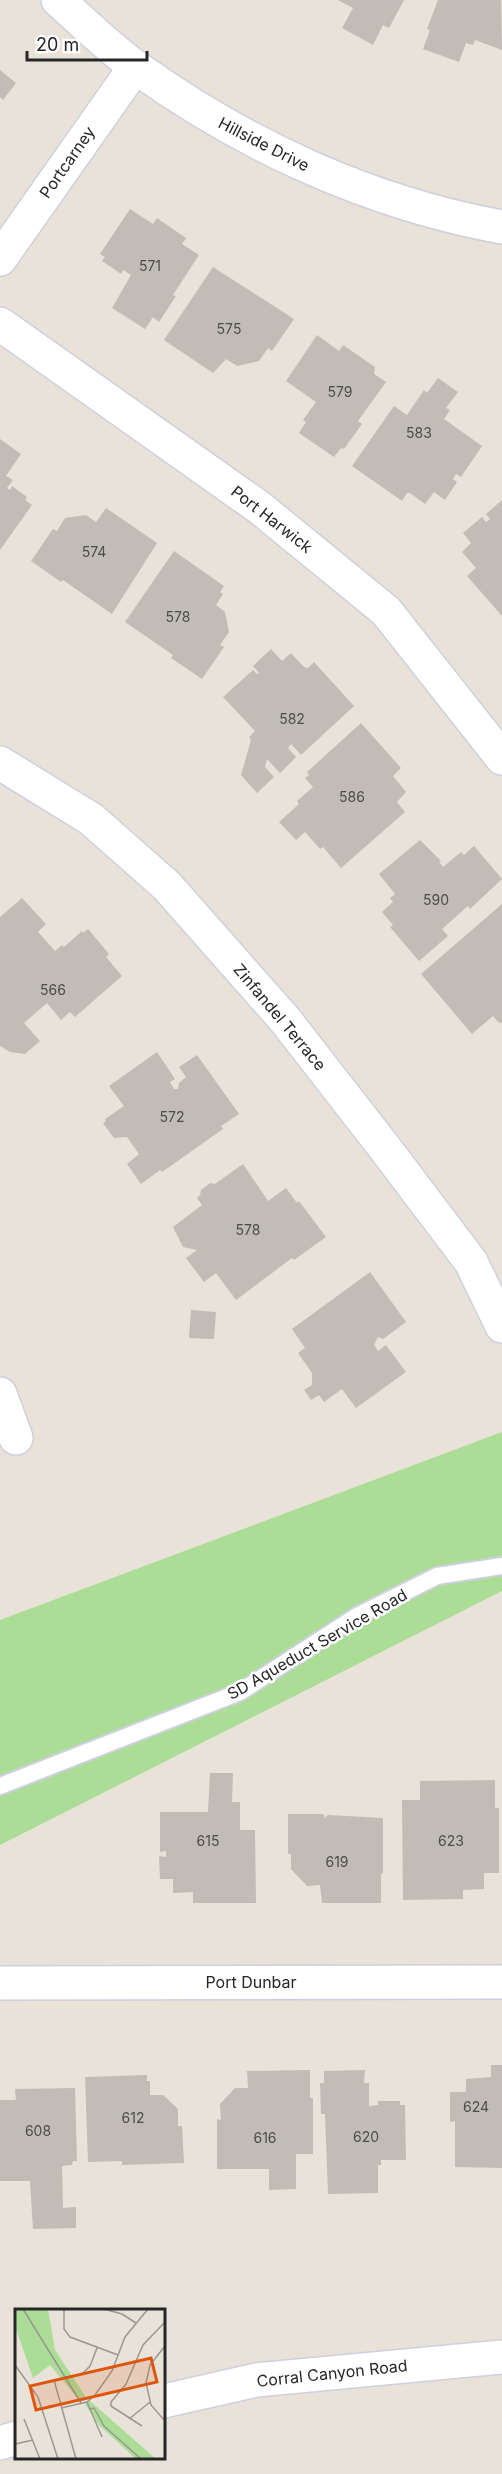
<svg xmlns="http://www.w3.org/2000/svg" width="502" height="2474" viewBox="0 0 502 2474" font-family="Inter,sans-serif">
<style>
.green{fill:#abdd97}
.building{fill:#c1bcb5}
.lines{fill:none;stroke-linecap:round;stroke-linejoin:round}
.lane-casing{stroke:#ced0df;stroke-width:20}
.street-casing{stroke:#ced0df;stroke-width:36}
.secondary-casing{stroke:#ced0df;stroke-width:36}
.lane{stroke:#fff;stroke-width:16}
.street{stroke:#fff;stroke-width:33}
.secondary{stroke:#fff;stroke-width:33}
.labels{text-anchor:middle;stroke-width:5;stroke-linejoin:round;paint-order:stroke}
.number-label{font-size:14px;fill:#4d4c4a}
.street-label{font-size:16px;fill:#262626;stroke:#fff}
.inset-road{fill:none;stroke:#9b9791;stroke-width:1.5}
.view{fill:#de560d;fill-opacity:0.15;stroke:#de560d;stroke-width:3}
.inset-edge{fill:none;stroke:#262626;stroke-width:3}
</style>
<rect width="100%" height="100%" fill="#e9e2d8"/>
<!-- green -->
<path class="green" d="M502,1432V1591L0,1845V1620Z"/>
<!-- building -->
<path class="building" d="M338,0H404L389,28L383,25L373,45L342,28L353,8Z
M438,0H501L502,50L475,40L473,45L466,43L459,62L423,49L430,30L427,29Z
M0,70L16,83L3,100L0,97Z
M130,209L153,224L157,218L186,238L182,244L199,255L173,295L176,296L159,322L153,317L145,329L112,308L131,275L123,270L121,274L102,261L105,257L100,254Z
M213,267L294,319L272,351L268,348L259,361L237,366L226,359L213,373L164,340Z
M317,335L339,351L343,345L375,367L374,374L386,382L358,421L362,424L344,449L341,448L334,457L299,433L306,422L303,420L316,402L286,381Z
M438,378L458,392L446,408L450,410L444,419L482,446L461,477L456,474L453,479L457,482L445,500L434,492L425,504L410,493H407L402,501L352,466L394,406L407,415L424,390L427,393Z
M0,439L21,454L6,476L13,480L7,488L10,490L12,486L27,497L25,500L32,505L0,550Z
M502,500V616L467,576L476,568L462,552L471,543L463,533L482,517L486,522L490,519L486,514Z
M106,508L157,543L112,614L63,580L61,582L31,561L53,529L57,531L65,518L86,515L96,522Z
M174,551L224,586L220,592L223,594L216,605L225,612L229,632L220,645L224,647L202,679L171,658L173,655L125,622Z
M271,649L282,661L291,653L304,667L308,668L314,662L354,706L301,755L291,744L288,748L296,757L280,773L267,759L265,767L274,777L257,793L241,775L251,740L249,737L255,731L223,697L253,670L257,674L259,673L253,666Z
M361,723L401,768L393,776L406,792L397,802L405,812L341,868L323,847L320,849L305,832L296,840L279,822L299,804L297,801L313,787L305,778L309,775L307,772Z
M420,840L441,861L439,862L443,867L461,852L464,855L474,846L502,879L470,909L468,906L442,929L448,936L419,961L390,927L393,925L382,912L393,902L390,898L395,894L379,874Z
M22,898L46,924L38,932L55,951L62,945L64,947L82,931L83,933L88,929L109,954L106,957L122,976L75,1017L70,1012L61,1020L47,1003L24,1023L40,1041L25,1054L10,1052L0,1046V917Z
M502,904V1023L498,1022L493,1016L472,1034L421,974Z
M157,1052L175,1079L170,1082L174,1089H178L179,1083L186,1077L179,1067L197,1055L239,1114L221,1126L223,1129L162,1172L160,1170L141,1184L127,1164L139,1154L127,1137L114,1138L103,1123L106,1121L105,1119L124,1106L109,1086Z
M243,1164L268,1201L286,1188L297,1203L299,1201L326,1237L294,1260L292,1258L236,1300L216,1273L204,1282L186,1258L197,1250L183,1247L173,1227L202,1205L197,1198L200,1195L201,1190L210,1183L215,1184Z
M370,1272L406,1322L383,1339L378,1337L374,1345L378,1351L386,1345L406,1372L356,1408L342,1389L324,1402L319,1395L311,1400L304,1390L312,1385V1373L298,1353L305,1348L292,1329Z
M191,1310L216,1312L214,1339L189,1338Z
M210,1773H233L232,1802H240V1830H255L256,1903H193V1892L173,1893V1879H160L159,1856L166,1857V1851L160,1852V1812H208Z
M495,1780V1808H499V1873H484V1889L463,1890V1899L403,1900L402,1800H420V1781Z
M288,1814H324V1818L328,1815L383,1818V1873L381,1874V1903H322L320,1885L307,1886L291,1869V1854H288Z
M491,2065H502V2168L455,2167V2121L450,2122V2092H466V2079L491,2077Z
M310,2070V2098H313V2154H296V2189L269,2190V2169H217V2119L221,2120L220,2104L235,2088H248L247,2071Z
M365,2070L364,2083H369V2106L378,2105V2101H400V2105H405L406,2160H381V2165H378V2193L328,2194L325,2114H321L320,2083H324V2071Z
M147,2075V2081H150V2095H163L178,2109V2126H182L184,2163L122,2165V2161L88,2162L85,2077Z
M75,2088L77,2161H73L72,2165L62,2166L63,2208L76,2207V2228L33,2229L30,2181H0V2100H16L15,2089Z"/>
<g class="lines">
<defs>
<path id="lane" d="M0,1786L240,1692L357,1616L437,1576L502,1566"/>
<path id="street" d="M0,259L135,67
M0,324L260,508L386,611L502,758
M0,763L91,819L167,886L286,1021L384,1147L471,1262L502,1326
M0,1394L16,1438
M0,1983L502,1982"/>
<path id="secondary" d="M58,0C84,23 109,48 137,68C246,146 370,203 502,227
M164,2401L256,2380L502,2357
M0,2443L16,2438"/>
</defs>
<!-- lane casing -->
<use href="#lane" class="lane-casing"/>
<!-- street casing -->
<use href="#street" class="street-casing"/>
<!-- secondary casing -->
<use href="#secondary" class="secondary-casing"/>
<!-- lane -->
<use href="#lane" class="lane"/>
<!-- street -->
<use href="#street" class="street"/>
<!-- secondary -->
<use href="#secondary" class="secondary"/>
</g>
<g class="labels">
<!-- number labels -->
<g class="number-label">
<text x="150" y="271">571</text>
<text x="229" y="334">575</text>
<text x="340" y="397">579</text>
<text x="419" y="438">583</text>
<text x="94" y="557">574</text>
<text x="178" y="622">578</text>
<text x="292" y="724">582</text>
<text x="352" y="802">586</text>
<text x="436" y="905">590</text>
<text x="53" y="995">566</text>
<text x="172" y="1122">572</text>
<text x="248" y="1235">578</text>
<text x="208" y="1846">615</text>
<text x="451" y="1846">623</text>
<text x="337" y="1867">619</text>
<text x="476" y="2112">624</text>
<text x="133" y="2123">612</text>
<text x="38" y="2136">608</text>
<text x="366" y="2142">620</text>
<text x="265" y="2143">616</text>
</g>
<!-- street labels -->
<g class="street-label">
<text transform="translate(264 144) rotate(27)" y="6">Hillside Drive</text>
<text transform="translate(67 162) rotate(-55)" y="6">Portcarney</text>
<text transform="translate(272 519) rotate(38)" y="6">Port Harwick</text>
<text transform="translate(280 1017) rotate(50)" y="6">Zinfandel Terrace</text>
<text transform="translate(317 1644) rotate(-30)" y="6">SD Aqueduct Service Road</text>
<text x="251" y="1988">Port Dunbar</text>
<text transform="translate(332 2373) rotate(-6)" y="6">Corral Canyon Road</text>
</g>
</g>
<!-- overview -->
<g transform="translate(15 2309)">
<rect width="150" height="150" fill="#e9e2d8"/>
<path d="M0,0H33L40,41L72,90L64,91L35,56L18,69L0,17ZM75,92L141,150H121L84,116L70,95Z" fill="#abdd97"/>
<path class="inset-road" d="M8,0L66,94M49,0V20L55,28L103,46M89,0L107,5L121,14M150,37L135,56L131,74L136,96L150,112M0,56L23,88L43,150M150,65V85M66,66L75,57L82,39M39,71L61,150M72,93L87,128M46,99L72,93L80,86L97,62L110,28L133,0M74,100L79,99L89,117L126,150M9,110L25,150M114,110L135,93M127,117L96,97V93L111,75L128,36L150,13M0,135L18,131"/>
<path class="view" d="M136,49L142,73L21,101L15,77Z"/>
<rect width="150" height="150" class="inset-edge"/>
</g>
<!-- scale -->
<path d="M27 51v9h120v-9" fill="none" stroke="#262626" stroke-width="3"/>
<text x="36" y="51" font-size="18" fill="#262626" stroke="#ffffff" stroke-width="4.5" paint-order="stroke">20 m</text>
</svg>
